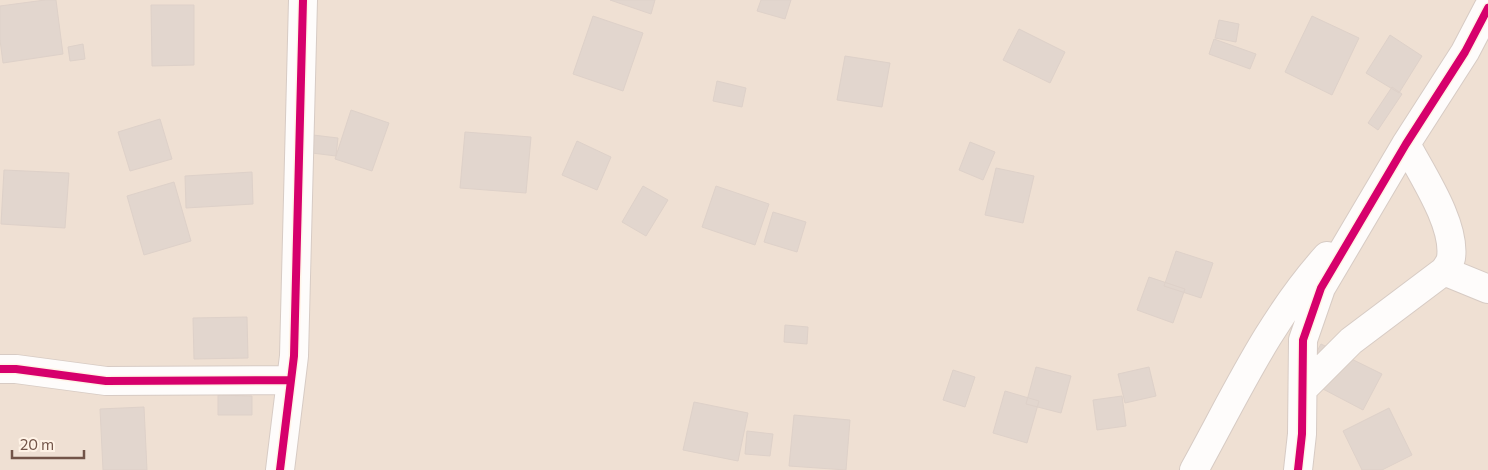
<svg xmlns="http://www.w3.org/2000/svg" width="1488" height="470" viewBox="0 0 1488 470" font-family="Commissioner,sans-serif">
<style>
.residential{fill:#efe0d3}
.building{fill:#e2d6ce;stroke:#ded1c9}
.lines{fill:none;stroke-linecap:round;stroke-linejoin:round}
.minor-casing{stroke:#d7cbc4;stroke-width:30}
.minor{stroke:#fefcfb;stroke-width:28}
.cycleway-casing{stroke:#fff3e6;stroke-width:11}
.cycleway{stroke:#d6006c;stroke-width:8}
</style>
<rect width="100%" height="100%" fill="#f6eee6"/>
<!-- residential -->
<path class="residential" d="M0,0H1488V470H0Z"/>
<!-- building -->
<path class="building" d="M45,0H56L63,54L3,63L0,40V6Z
M610,0H655L651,14Z
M761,0H791L785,19L757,11Z
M151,5H194V65L152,66Z
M593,16L643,33L623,91L573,74Z
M1312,16L1359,38L1332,95L1285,72Z
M1219,20L1239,24L1236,42L1215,38Z
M1019,29L1065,52L1050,83L1003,60Z
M1390,35L1422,56L1399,93L1366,73Z
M1214,39L1256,54L1250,69L1209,54Z
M83,44L85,59L70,61L68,47Z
M845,56L890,63L882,107L837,100Z
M717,81L746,88L742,107L713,101Z
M1392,87L1402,94L1378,130L1368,123Z
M351,110L389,123L372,171L335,159Z
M160,119L172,159L130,171L118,132Z
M465,132L531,137L526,193L460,188Z
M313,135L338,138L336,156L312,153Z
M577,141L611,157L597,190L562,175Z
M970,142L995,152L983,180L959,170Z
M996,168L1034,176L1023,223L985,215Z
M4,170L69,173L65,228L1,224Z
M252,172L253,204L186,208L185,176Z
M174,182L191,241L144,255L127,196Z
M643,186L668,200L646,236L622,222Z
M716,186L769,204L755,245L702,227Z
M773,212L806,222L797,252L764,242Z
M1176,251L1213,263L1201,298L1164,286Z
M1149,277L1185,289L1173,323L1137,310Z
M247,317L248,358L194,359L193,318Z
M785,325L808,327L807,344L784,342Z
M1321,344L1382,374L1363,410L1302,378Z
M1036,367L1071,376L1061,413L1026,404Z
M1149,367L1156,396L1125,403L1118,374Z
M953,370L975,377L965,407L943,400Z
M1005,391L1039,401L1027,443L993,433Z
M218,395L252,396V415H218Z
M1122,396L1126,426L1097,430L1093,400Z
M694,402L748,413L738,461L683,450Z
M144,407L147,470H103L100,409Z
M1389,408L1412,455L1382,470H1362L1343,431Z
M794,415L850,420L846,470L789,466Z
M747,431L773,434L770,456L745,454Z"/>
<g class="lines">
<defs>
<path id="minor" d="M1444,271L1488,289
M0,369H16L106,381L291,380
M1303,389L1351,341L1444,271C1447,267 1450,263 1451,258C1456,224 1421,173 1406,144
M280,470L294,356L303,0
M1194,470C1235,396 1270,319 1327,256
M1298,470L1302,434L1303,340L1321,288L1406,144L1465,52L1488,8"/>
</defs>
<!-- minor casing -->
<use href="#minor" class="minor-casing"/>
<!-- minor -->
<use href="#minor" class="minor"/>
<defs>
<path id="cycleway" d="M0,369H16L106,381L291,380
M280,470L294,356L303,0
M1298,470L1302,434L1303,340L1321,288L1406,144L1465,52L1488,8"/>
</defs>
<!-- cycleway casing -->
<use href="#cycleway" class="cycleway-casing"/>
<!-- cycleway -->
<use href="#cycleway" class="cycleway"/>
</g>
<!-- scale -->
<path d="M12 450v8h72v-8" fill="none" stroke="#725448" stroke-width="2.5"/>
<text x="20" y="450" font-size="15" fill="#725448" stroke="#fff3e6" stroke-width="4" paint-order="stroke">20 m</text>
</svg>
